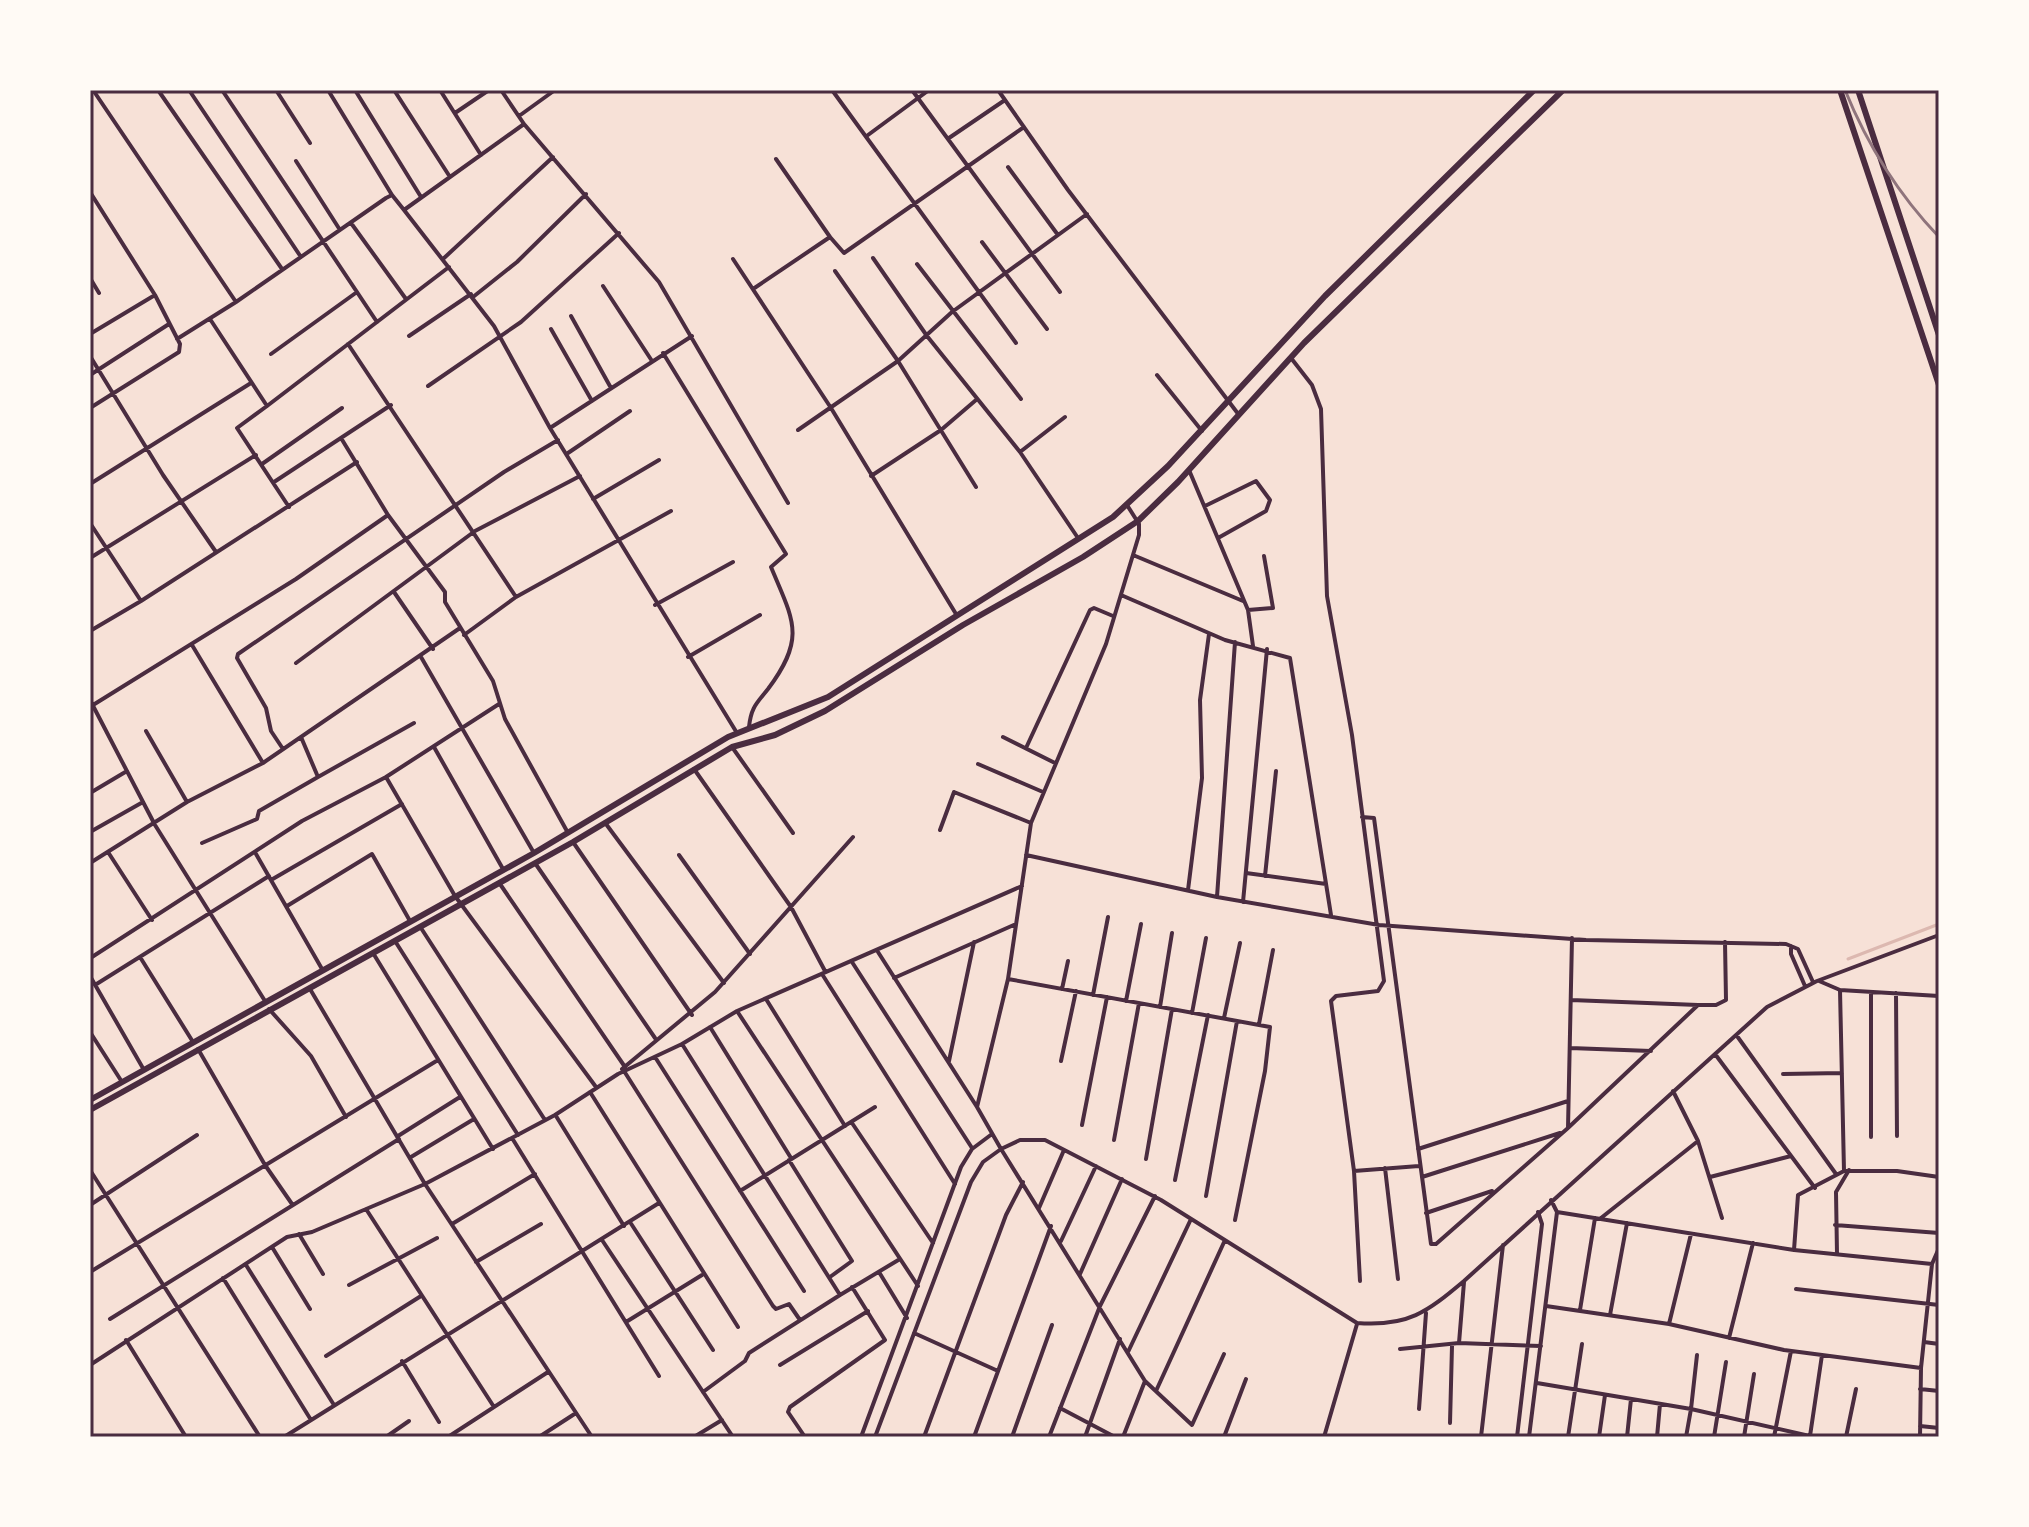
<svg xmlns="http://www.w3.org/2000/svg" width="2029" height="1527" viewBox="0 0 2029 1527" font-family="Mulish,sans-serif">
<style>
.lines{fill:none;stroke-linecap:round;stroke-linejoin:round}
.stream{stroke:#dcb8b0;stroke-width:3}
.minor{stroke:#4a2c40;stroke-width:4}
.secondary{stroke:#4a2c40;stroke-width:6}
.rail{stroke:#8f747c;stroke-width:3}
.neatline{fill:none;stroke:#4a2c40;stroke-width:3}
</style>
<rect width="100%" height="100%" fill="#f7e1d7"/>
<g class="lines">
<!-- stream -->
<path class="stream" d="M1848,959L1939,924"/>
<!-- minor -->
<path class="minor" d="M93,90L236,302L177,339
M158,90L282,269
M189,90L301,257
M222,90L377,322
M276,90L310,143
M328,90L392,195
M355,90L421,197
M394,90L450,177
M440,90L481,155
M501,90L524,124L659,282L788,503
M832,90L1016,343
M912,90L1060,292
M998,90L1068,190L1239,415
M455,113L489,90
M519,116L555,90
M524,124L404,210L494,326L550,428L737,733
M868,135L929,90
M949,138L1005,100
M296,161L340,230
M1008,167L1058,235
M90,192L155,295L90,334
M351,223L406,299
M830,237L844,253L1024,127
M982,242L1047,329
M873,258L927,336L1020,452L1078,538
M443,259L553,157
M733,259L831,408L956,614
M917,264L1021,399
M90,278L99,293
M603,286L652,361
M753,289L830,237L776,159
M473,297L517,262L586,194
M236,302L386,198L392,195L404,210
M571,316L611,388
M210,319L267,406L449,267
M551,329L592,401
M409,336L471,294
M348,344L516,597L464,635
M663,353L786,554L771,567C793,620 807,637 768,689C757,703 751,707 749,727
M271,354L357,292
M90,356L163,475L216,552
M1291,358L1312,385L1321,409L1327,596L1352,735L1384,981L1378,991L1336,996L1331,1001L1354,1171L1360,1281
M90,375L169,324
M1157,375L1202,431
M428,386L521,322L619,233
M267,406L237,428L289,507
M90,408L179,352L180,344L155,295
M550,428L692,336
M798,430L898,361L835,271
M341,438L388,515L445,592V602L493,681L505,719L568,833
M1020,452L1065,417
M568,453L630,411
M262,464L342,408
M1189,470L1248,610L1253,646
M871,476L941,430L976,400
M274,482L391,405
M90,484L251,383
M976,487L898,361L952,312L1087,214
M593,499L659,460
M1205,506L1256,481L1270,500L1266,511L1218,538
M90,523L141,601L90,631
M1133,555L1243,601
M90,558L256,455
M394,592L433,649
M1121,595L1225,640L1290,658L1331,915
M516,597L671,511
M141,601L357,462
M655,605L733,562
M1248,610L1273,608L1264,556
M192,645L263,763
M421,657L534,853
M688,657L760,615
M296,663L475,531L580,476
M90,700L155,825L265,1001
M93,705L296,579L388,515
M146,731L187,802
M301,737L318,777L414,723
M1003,737L1055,763
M434,747L503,869
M732,747L793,833
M1026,748L1090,610L1094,608L1113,616
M283,749L271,731L266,708L237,658L238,654L504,472L558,440
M978,764L1043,792
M694,769L791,907L825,971
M386,777L455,896L596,1087
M90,793L127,771
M1362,817L1374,818L1431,1244H1436L1568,1128L1572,938
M606,824L724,983
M940,830L954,792L1031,823
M90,832L143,802
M573,842L692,1015
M202,843L257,819L259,811L318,777
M108,852L152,920
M256,854L322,969
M679,855L750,954
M1026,855L1217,897L1379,925L1586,940L1786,944L1798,949L1813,982
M90,863L187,802L263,763L460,628
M535,863L655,1038
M1246,873L1326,884
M1265,876L1276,771
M271,880L402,804
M500,884L625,1067
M1188,890L1202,778L1200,700L1209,634
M1217,897L1235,642
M1243,902L1267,649
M287,906L372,854L410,921
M421,928L545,1120
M395,941L518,1135
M1791,946V954L1805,986
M878,952L977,1107
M373,953L493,1149
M92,957L302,821L386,777L499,704
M140,957L193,1042
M852,962L972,1148
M822,974L955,1184
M90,976L144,1070
M894,978L1016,924
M1008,979L1270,1027L1265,1071L1235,1220
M1819,981L1840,990L1939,996
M95,985L269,876
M310,989L425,1184L592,1437
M1062,989L1068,961
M1840,990L1844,1171
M1871,992V1137
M1896,993L1897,1136
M1093,995L1108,917
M766,999L845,1126
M1571,1000L1698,1005
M1126,1001L1141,924
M1160,1007L1172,933
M269,1009L311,1056L346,1117
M737,1011L918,1286
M1192,1013L1206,938
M1224,1018L1240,943
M1259,1024L1273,950
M710,1027L791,1158
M90,1032L122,1082
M1737,1036L1836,1174
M682,1044L840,1295L900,1259
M1570,1048L1651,1051
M198,1049L265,1165L292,1204
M1715,1054L1815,1188
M655,1057L804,1291
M949,1061L974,942
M1061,1061L1076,991
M622,1069L715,992L853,837
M624,1071L773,1306L776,1309L789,1304L800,1320
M1783,1074L1842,1073
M1673,1091L1698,1141L1722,1218
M590,1092L738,1327
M556,1116L624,1226
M852,1123L933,1243
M1082,1125L1107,997
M1569,1127L1698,1005H1716L1726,1000L1725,942
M398,1136L460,1097
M512,1138L659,1376
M1114,1140L1139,1003
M1418,1149L1568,1101
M411,1157L474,1119
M1146,1159L1172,1009
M789,1160L852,1261L830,1277
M1385,1168L1398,1279
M90,1170L260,1437
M1354,1171L1419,1166
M1422,1177L1560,1133
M1710,1177L1791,1156
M1175,1180L1208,1015
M740,1191L875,1107
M1206,1196L1237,1021
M90,1205L197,1135
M1039,1208L1064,1150
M366,1209L494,1407
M1557,1212L1794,1250L1932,1264
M1426,1213L1492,1191
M1601,1218L1698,1141
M630,1222L713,1350
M452,1224L535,1174
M1835,1225L1939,1233
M299,1234L323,1274
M602,1240L733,1437
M1061,1241L1096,1166
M272,1247L310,1309
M1794,1250L1798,1195L1844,1171H1897L1939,1177
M1837,1254L1836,1192L1849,1170
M476,1262L541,1224
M246,1265L334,1405
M90,1272L438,1060
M879,1272L907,1318
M1080,1274L1122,1179
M223,1278L311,1420
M349,1285L437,1238
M1796,1289L1939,1305
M1546,1306L1669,1324L1784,1350L1921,1368
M1580,1310L1595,1218
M1610,1315L1627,1223
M110,1319L399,1139
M626,1322L702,1275
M1669,1324L1691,1234
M914,1333L998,1371
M1729,1338L1753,1243
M126,1340L186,1437
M1924,1342L1939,1344
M1459,1343L1464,1282
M1400,1349L1459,1343L1541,1346
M1128,1352L1191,1219
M326,1356L421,1296
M402,1361L439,1422
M90,1365L287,1237L312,1232L425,1184L555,1115L618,1074L682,1044L737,1011L1022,886
M780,1365L868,1311
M1145,1381L1192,1425L1224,1354
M1537,1383L1691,1409L1697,1355
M1920,1389L1939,1391
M1156,1391L1225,1240
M703,1392L745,1361L749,1353L840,1295
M1060,1408L1115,1437
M1419,1409L1426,1313
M1450,1423L1452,1346
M1920,1426L1939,1428
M1810,1436L1822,1355
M284,1437L659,1203
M386,1437L409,1421
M448,1437L548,1372
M539,1437L576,1413
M694,1437L722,1420
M805,1437L788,1412L790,1407L885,1340L852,1287
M861,1437L961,1167L972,1149L992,1134
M875,1437L971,1182L983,1162L1001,1149L977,1107L1008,979L1031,823L1106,644L1139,535V524L1127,505
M924,1437L1006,1215L1023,1182
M974,1437L1051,1226
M1012,1437L1052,1325
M1049,1437L1100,1306L1155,1196
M1085,1437L1120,1339
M1123,1437L1145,1381L1001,1149L1020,1140H1045L1161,1200L1357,1323C1408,1327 1427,1312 1464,1281L1767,1007L1817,981L1939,935
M1224,1437L1246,1379
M1324,1437L1357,1324
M1481,1437L1503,1245
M1517,1437L1542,1224L1538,1212
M1529,1437L1557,1212L1551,1200
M1568,1437L1582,1344
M1599,1437L1605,1395
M1627,1437L1631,1399
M1657,1437L1660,1404
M1686,1437L1691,1409L1814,1437
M1714,1437L1726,1362
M1744,1437L1754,1374
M1774,1437L1791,1351
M1846,1437L1856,1389
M1920,1437L1921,1368L1932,1264L1939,1248"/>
<!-- secondary -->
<path class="secondary" d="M1840,90L1939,385
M1858,90L1939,335
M90,1100L534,853L728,737L828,697L1113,517L1168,466L1325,296L1534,90
M90,1110L573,842L732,747L775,735L825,711L963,625L1083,557L1138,521L1178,482L1304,343L1563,90"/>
<!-- rail -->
<path class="rail" d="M1845,90C1867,144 1898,194 1939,237"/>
</g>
<!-- border -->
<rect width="2029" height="1527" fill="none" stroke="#fffaf5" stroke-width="184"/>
<rect x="92" y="92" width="1845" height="1343" class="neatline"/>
</svg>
